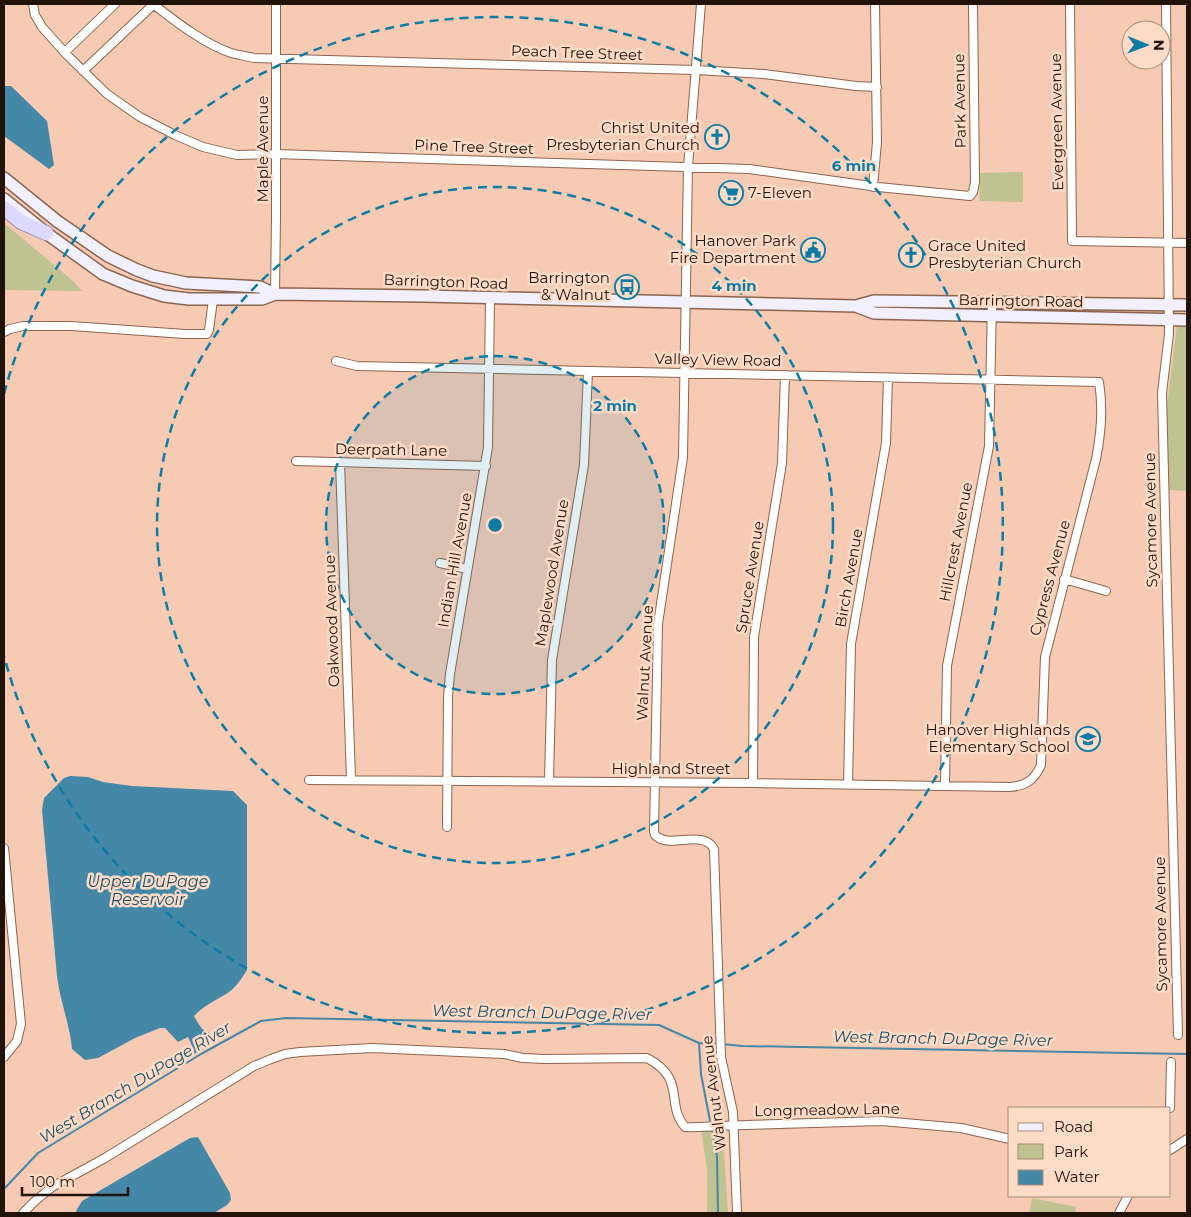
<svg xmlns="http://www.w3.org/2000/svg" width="1191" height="1217" viewBox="0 0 1191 1217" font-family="Montserrat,sans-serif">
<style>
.green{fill:#bfc291}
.water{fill:#4587a7}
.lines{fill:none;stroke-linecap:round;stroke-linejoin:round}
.stream{stroke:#4587a7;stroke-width:2}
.minor-casing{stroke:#8b654f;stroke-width:10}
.secondary-casing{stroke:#8b654f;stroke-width:14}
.trunk-casing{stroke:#968da8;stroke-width:16}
.minor{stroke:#fff;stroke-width:8}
.secondary{stroke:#f2f0fe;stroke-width:11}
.trunk{stroke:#dcd8fe;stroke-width:14}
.ring{fill:none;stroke:#0c7ca5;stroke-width:2.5;stroke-dasharray:9 6}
.labels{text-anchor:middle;stroke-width:5;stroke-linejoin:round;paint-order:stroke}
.street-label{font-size:15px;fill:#22130a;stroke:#fedbc7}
.poi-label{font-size:15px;fill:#22130a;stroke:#fedbc7;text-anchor:end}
.water-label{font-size:16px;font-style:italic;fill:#1b5068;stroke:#fedbc7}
.centre{fill:#0c7ca5;stroke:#fedbc7;stroke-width:2.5}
.ring-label{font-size:15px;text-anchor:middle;font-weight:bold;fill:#0c7ca5;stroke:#fedbc7;stroke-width:5;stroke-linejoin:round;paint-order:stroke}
</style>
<rect width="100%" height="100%" fill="#f7cbb3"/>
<!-- green -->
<path class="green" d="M1023,172V202L980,201L979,173Z
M4,223L73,281L82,291L4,290Z
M1177,325H1187V491L1168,490L1166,415Z
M701,1130H720L723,1135L728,1213H707V1168Z
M1032,1198L1076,1207L1075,1213H1029Z"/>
<!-- water -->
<path class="water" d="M4,86H11L47,121L54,165L49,169L4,136Z
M70,776L88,777L103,782L132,786L233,791L247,805V970C242,978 236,987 229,992C217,1000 204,1005 194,1016C199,1025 205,1035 216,1038L193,1055L194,1050L188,1037L178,1042L165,1028H160L135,1038L98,1058L85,1060L72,1049C70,1025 60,1001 57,976L42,810L44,798L64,778Z
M198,1137L230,1193L231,1200L227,1205L214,1213H77L76,1211L82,1201L190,1138Z"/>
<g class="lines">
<!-- stream -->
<path class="stream" d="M699,1043L701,1074L710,1121
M722,1044L742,1046L1187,1054
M712,1129L717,1157L718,1213
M4,1189L38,1153L201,1054L261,1021L286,1018L659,1025L699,1043L718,1044"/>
<defs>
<path id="minor" d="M33,4L35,15L42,27L67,55L107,94L140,117L175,135L203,147L237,155L276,154L367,157L749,169L878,187L970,196L973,192L975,182L973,4
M153,4C175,21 204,44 231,53C238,55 246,56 254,58L696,70L764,74L856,86L877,87
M701,4L688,167L683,457L658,624L654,831L655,835C669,850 703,828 714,849L721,1057L733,1112L737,1213
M1070,4L1072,241L1187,243
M1166,4L1169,334L1162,393L1178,1035
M65,52L115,4
M83,71L154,4
M873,187L877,142L875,4
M275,294L276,216V4
M4,332L10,329L23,326H71L185,334H207L209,330L213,300
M296,461L486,466
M340,462L351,779
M440,563L467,569
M1064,579L1106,591
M309,780L753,783L1009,787C1025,786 1034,781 1041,765L1045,657L1096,459C1101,434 1103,406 1099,382L357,366L336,361
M549,781L552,660L584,465L588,371
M753,783L754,637L782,463L785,375
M848,785L851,644L886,443L888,378
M945,786L947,666L989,446L992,303
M447,827L448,697L450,674L488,447L490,298
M4,848L21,1024L17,1041L4,1057
M1170,1108L1171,1062
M1170,1150L1187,1139
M23,1213L35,1201L52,1187L105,1158L254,1066L271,1059L285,1054L300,1052L372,1048L504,1054L523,1058L544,1059L647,1058C687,1079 665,1104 685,1127C706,1128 725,1125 746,1125L882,1121L961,1128L1010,1139
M1119,1213L1128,1196"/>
<path id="secondary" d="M4,178L57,221L108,256L137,270L153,276L186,283L260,287L275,294
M4,199L46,233L103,274L132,286L164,296L189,299H262L275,294L423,296L856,306L874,301L1187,305
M856,306L874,313L1187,320"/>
<path id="trunk" d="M4,208L21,222L46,233"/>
</defs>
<!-- minor casing -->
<use href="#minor" class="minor-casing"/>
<!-- secondary casing -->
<use href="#secondary" class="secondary-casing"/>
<!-- trunk casing -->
<use href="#trunk" class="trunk-casing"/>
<!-- minor -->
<use href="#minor" class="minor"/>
<!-- secondary -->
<use href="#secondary" class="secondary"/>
<!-- trunk -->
<use href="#trunk" class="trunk"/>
</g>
<!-- distance rings -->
<circle cx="495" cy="525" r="169" fill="#0c7ca5" fill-opacity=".12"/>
<g class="ring">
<circle cx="495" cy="525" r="169"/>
<circle cx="495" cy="525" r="338"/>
<path d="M4 394A508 508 0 1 1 4 656"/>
</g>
<!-- icons -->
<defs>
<symbol id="church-ring" viewBox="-11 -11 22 22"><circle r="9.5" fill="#fedbc7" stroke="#0c7ca5" stroke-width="1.5"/><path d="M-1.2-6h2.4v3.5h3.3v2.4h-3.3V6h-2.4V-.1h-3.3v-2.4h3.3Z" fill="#0c7ca5"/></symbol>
<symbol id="supermarket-ring" viewBox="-11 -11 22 22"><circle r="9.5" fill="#fedbc7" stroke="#0c7ca5" stroke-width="1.5"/><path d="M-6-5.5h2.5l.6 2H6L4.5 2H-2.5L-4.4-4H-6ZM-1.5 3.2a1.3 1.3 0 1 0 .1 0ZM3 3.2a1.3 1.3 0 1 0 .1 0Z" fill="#0c7ca5"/></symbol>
<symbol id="civic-ring" viewBox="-11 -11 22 22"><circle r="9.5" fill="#fedbc7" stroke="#0c7ca5" stroke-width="1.5"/><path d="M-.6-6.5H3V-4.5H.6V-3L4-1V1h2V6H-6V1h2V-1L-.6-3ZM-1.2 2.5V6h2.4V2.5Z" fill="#0c7ca5"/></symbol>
<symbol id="bus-ring" viewBox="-11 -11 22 22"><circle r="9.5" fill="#fedbc7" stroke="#0c7ca5" stroke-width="1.5"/><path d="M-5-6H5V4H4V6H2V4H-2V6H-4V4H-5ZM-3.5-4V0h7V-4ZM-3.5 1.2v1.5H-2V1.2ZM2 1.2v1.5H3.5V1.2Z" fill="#0c7ca5"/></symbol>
<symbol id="school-ring" viewBox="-11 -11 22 22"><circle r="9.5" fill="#fedbc7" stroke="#0c7ca5" stroke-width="1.5"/><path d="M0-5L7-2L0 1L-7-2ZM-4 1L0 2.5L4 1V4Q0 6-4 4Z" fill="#0c7ca5"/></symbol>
</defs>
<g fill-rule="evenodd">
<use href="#church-ring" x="703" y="123" width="28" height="28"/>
<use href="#supermarket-ring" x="717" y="179" width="28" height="28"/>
<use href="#civic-ring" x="799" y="236" width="28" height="28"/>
<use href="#church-ring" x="897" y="241" width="28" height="28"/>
<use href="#bus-ring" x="613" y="273" width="28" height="28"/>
<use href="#school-ring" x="1074" y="725" width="28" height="28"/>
</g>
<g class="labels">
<!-- street labels -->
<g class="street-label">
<text transform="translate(577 53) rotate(2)" y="5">Peach Tree Street</text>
<text transform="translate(960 101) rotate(-91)" y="5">Park Avenue</text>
<text transform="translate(1057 122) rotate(-91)" y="5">Evergreen Avenue</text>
<text transform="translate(474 147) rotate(2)" y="5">Pine Tree Street</text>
<text transform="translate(263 149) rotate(-90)" y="5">Maple Avenue</text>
<text transform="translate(446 282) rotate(2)" y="5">Barrington Road</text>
<text transform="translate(1021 301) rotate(1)" y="5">Barrington Road</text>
<text transform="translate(718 360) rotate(1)" y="5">Valley View Road</text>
<text transform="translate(391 450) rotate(1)" y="5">Deerpath Lane</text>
<text transform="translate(1151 520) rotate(-91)" y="5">Sycamore Avenue</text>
<text transform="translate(956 542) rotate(-79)" y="5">Hillcrest Avenue</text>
<text transform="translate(455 560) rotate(-80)" y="5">Indian Hill Avenue</text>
<text transform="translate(552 573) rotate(-81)" y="5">Maplewood Avenue</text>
<text transform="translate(750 577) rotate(-81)" y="5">Spruce Avenue</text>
<text transform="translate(849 578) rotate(-80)" y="5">Birch Avenue</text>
<text transform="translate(1050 578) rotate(-75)" y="5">Cypress Avenue</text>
<text transform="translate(332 621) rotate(-92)" y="5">Oakwood Avenue</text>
<text transform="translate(645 663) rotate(-87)" y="5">Walnut Avenue</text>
<text x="671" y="774">Highland Street</text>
<text transform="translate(1161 924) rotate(-91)" y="5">Sycamore Avenue</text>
<text transform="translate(714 1093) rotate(-97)" y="5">Walnut Avenue</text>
<text transform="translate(827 1110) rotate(-1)" y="5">Longmeadow Lane</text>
</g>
<!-- poi labels -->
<g class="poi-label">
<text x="700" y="133">Christ United<tspan x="700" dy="17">Presbyterian Church</tspan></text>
<text x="748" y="198" text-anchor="start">7-Eleven</text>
<text x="796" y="246">Hanover Park<tspan x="796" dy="17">Fire Department</tspan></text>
<text x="928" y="251" text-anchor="start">Grace United<tspan x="928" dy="17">Presbyterian Church</tspan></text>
<text x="610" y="283">Barrington<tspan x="610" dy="17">&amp; Walnut</tspan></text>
<text x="1070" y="735">Hanover Highlands<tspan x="1070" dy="17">Elementary School</tspan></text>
</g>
<!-- water labels -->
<g class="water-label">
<text x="148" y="887">Upper DuPage<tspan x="148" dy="18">Reservoir</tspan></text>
<text transform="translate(542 1012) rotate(1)" y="6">West Branch DuPage River</text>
<text transform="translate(943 1038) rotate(1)" y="6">West Branch DuPage River</text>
<text transform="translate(135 1082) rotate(-31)" y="6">West Branch DuPage River</text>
</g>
</g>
<circle cx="495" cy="525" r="8" class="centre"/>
<g class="ring-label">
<text x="854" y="171">6 min</text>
<text x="734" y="291">4 min</text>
<text x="615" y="411">2 min</text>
</g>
<!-- border -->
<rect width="1191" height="1217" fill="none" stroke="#22130a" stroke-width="10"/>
<!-- legend -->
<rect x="1008" y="1107" width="162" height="90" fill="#fedbc7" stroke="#a68b7b"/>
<rect x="1018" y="1123" width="25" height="8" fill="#f2f0fe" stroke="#a68b7b"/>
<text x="1054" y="1132" font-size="15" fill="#22130a">Road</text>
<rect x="1018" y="1144" width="25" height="15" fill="#bfc291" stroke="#a68b7b"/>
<text x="1054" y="1157" font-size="15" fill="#22130a">Park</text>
<rect x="1018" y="1170" width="25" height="15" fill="#4587a7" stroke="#a68b7b"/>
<text x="1054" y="1182" font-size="15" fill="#22130a">Water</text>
<!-- north arrow -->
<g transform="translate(1146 45) rotate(91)"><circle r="24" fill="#fedbc7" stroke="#a68b7b"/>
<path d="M0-4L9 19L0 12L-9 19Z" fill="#0c7ca5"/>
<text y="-8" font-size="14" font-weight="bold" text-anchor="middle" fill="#22130a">N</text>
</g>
<!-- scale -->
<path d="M22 1187v8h106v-8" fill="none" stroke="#22130a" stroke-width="2.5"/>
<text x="30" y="1187" font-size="15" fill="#22130a" stroke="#fedbc7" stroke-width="4" paint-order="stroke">100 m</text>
</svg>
